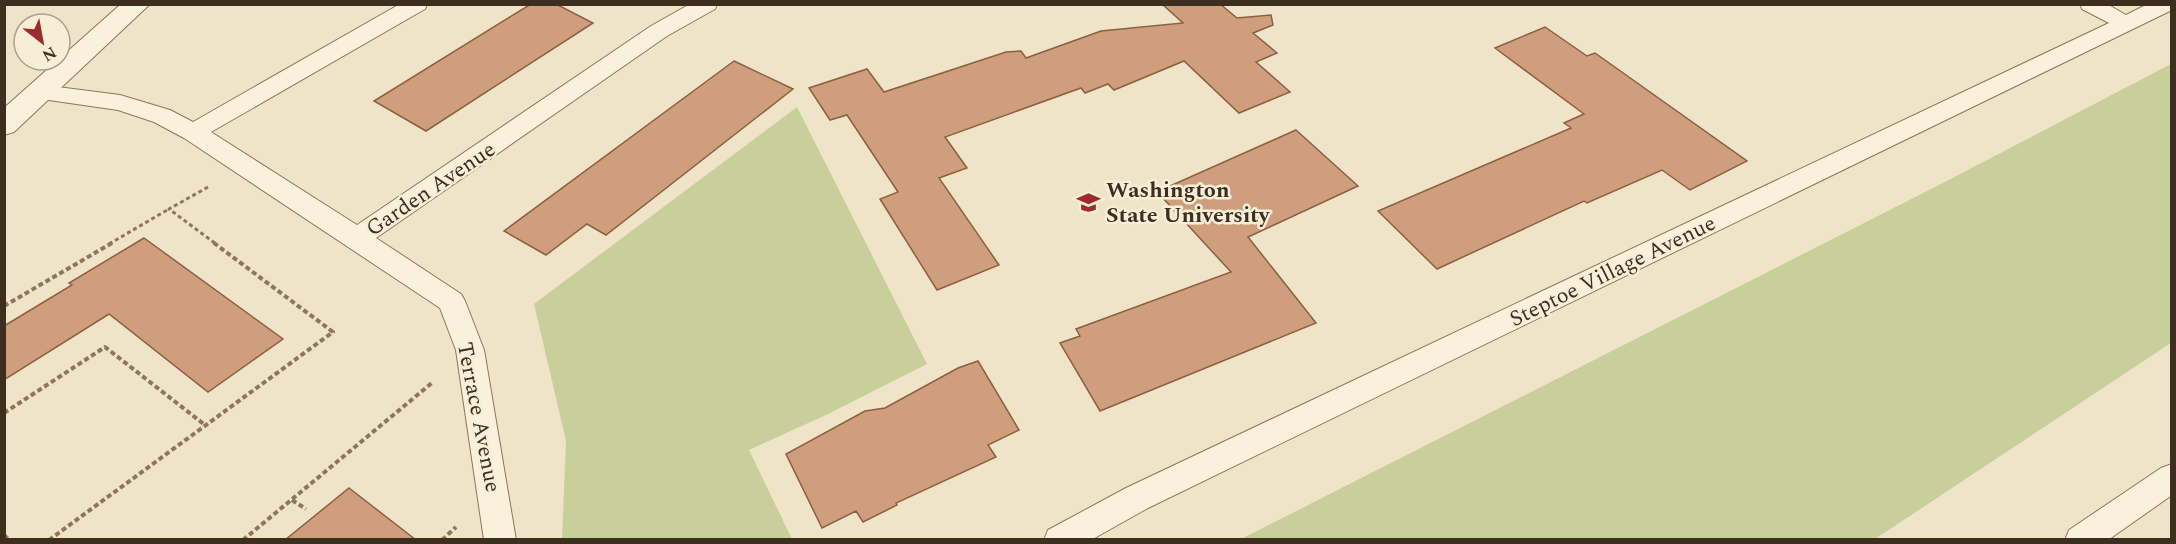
<svg xmlns="http://www.w3.org/2000/svg" width="2176" height="544" viewBox="0 0 2176 544" font-family="Spectral,serif">
<style>
.green{fill:#c9cf9b}
.building{fill:#cf9f7d;stroke:#8d5f41;stroke-width:1.5}
.lines{fill:none;stroke-linecap:round;stroke-linejoin:round}
.service-casing{stroke:#8d765c;stroke-width:2}
.tertiary-casing{stroke:#8d765c;stroke-width:2}
.path-far1{stroke:#8d765c;stroke-width:3;stroke-dasharray:4 3;stroke-linecap:butt}
.path{stroke:#8d765c;stroke-width:4;stroke-dasharray:5 3;stroke-linecap:butt}
.service{fill:#faf1dc;fill-rule:evenodd}
.tertiary{fill:#faf1dc;fill-rule:evenodd}
.labels{text-anchor:middle;stroke-width:5;stroke-linejoin:round;paint-order:stroke}
.street-label{font-size:22px;fill:#3d2e20;stroke:#f7eed8}
.poi-label{font-size:22px;font-weight:bold;fill:#3d2e20;stroke:#f7eed8;text-anchor:start}
</style>
<rect width="100%" height="100%" fill="#f0e4c8"/>
<!-- green -->
<path class="green" d="M2171,64V343L1875,539H1241L1937,186Z
M797,107L927,364L826,415L749,450L792,539H562L566,441L534,304Z"/>
<!-- building -->
<path class="building" d="M531,4H556L593,23L426,131L374,101Z
M1162,4H1220L1237,18L1271,15L1273,25L1253,33L1277,53L1256,62L1290,92L1239,113L1184,61L1114,90L1108,84L1085,93L1081,88L945,137L967,168L939,178L999,265L937,290L880,199L898,192L847,115L830,120L809,88L867,69L884,92L1006,52L1021,51L1026,58L1101,31L1183,23Z
M1545,27L1587,56L1595,53L1747,161L1690,190L1662,170L1587,203L1584,201L1437,269L1378,211L1571,128L1564,123L1584,114L1495,48Z
M734,61L793,89L606,235L587,224L546,255L504,231Z
M1296,130L1358,186L1248,237L1316,323L1100,411L1060,343L1080,336L1076,329L1231,272L1161,196L1174,190L1170,186Z
M144,238L283,339L208,392L109,314L4,380V326L72,285L69,283Z
M978,361L1019,430L988,445L996,457L896,503L897,505L863,522L856,511L822,528L786,454L865,411L885,408L958,368Z
M349,488L416,540H285Z"/>
<g class="lines">
<defs>
<path id="service" d="M400,4H427L425,9L211,132L357,225L651,26L690,4H717L715,9L667,36L376,238L461,294L465,301L484,350L516,540H484L456,350L440,308L184,138L154,122L118,110L42,99L34,97L30,92L34,87L42,85L120,95L170,110L193,122Z
M2080,4H2107L2126,15L2148,4H2172V10L1148,508L1091,540H1044L1048,530L1126,488L2109,23L2082,9Z
M2172,464V495L2108,540H2065L2069,530L2161,468Z"/>
<path id="tertiary" d="M121,4H150L14,132L4,135V108Z"/>
</defs>
<!-- service casing -->
<use href="#service" class="service-casing"/>
<!-- tertiary casing -->
<use href="#tertiary" class="tertiary-casing"/>
<!-- path-far1 -->
<path class="path-far1" d="M208,187L169,209L216,244
M109,244L169,209"/>
<!-- path -->
<path class="path" d="M4,306L112,243
M4,413L105,347L205,425
M292,500L306,509
M4,535L9,540
M49,540L333,332L214,243
M243,540L433,382
M442,540L456,527"/>
<!-- service -->
<use href="#service" class="service"/>
<!-- tertiary -->
<use href="#tertiary" class="tertiary"/>
</g>
<!-- icons -->
<defs>
<symbol id="university-bare" viewBox="-9 -9 18 18"><path d="M0-5L7-2L0 1L-7-2ZM-4 1L0 2.5L4 1V4Q0 6-4 4Z" fill="#9e2a2b" stroke="#f7eed8" stroke-width="2.5" paint-order="stroke"/></symbol>
</defs>
<g fill-rule="evenodd">
<use href="#university-bare" x="1072" y="186" width="33" height="33"/>
</g>
<g class="labels">
<!-- street labels -->
<g class="street-label">
<text transform="translate(430 188) rotate(-34)" y="8">Garden Avenue</text>
<text transform="translate(1612 270) rotate(-26)" y="8">Steptoe Village Avenue</text>
<text transform="translate(480 417) rotate(79)" y="8">Terrace Avenue</text>
</g>
<!-- poi labels -->
<g class="poi-label">
<text x="1106" y="197">Washington<tspan x="1106" dy="25">State University</tspan></text>
</g>
</g>
<!-- border -->
<rect width="2176" height="544" fill="none" stroke="#3d2e20" stroke-width="12"/>
<!-- north arrow -->
<g transform="translate(42 42) rotate(149)"><circle r="28" fill="#f7eed8" stroke="#ada18e" stroke-width="1.5"/>
<path d="M0-4.5L10 22L0 15L-10 22Z" fill="#9e2a2b"/>
<text y="-9" font-size="16" font-weight="bold" text-anchor="middle" fill="#3d2e20">N</text>
</g>
</svg>
